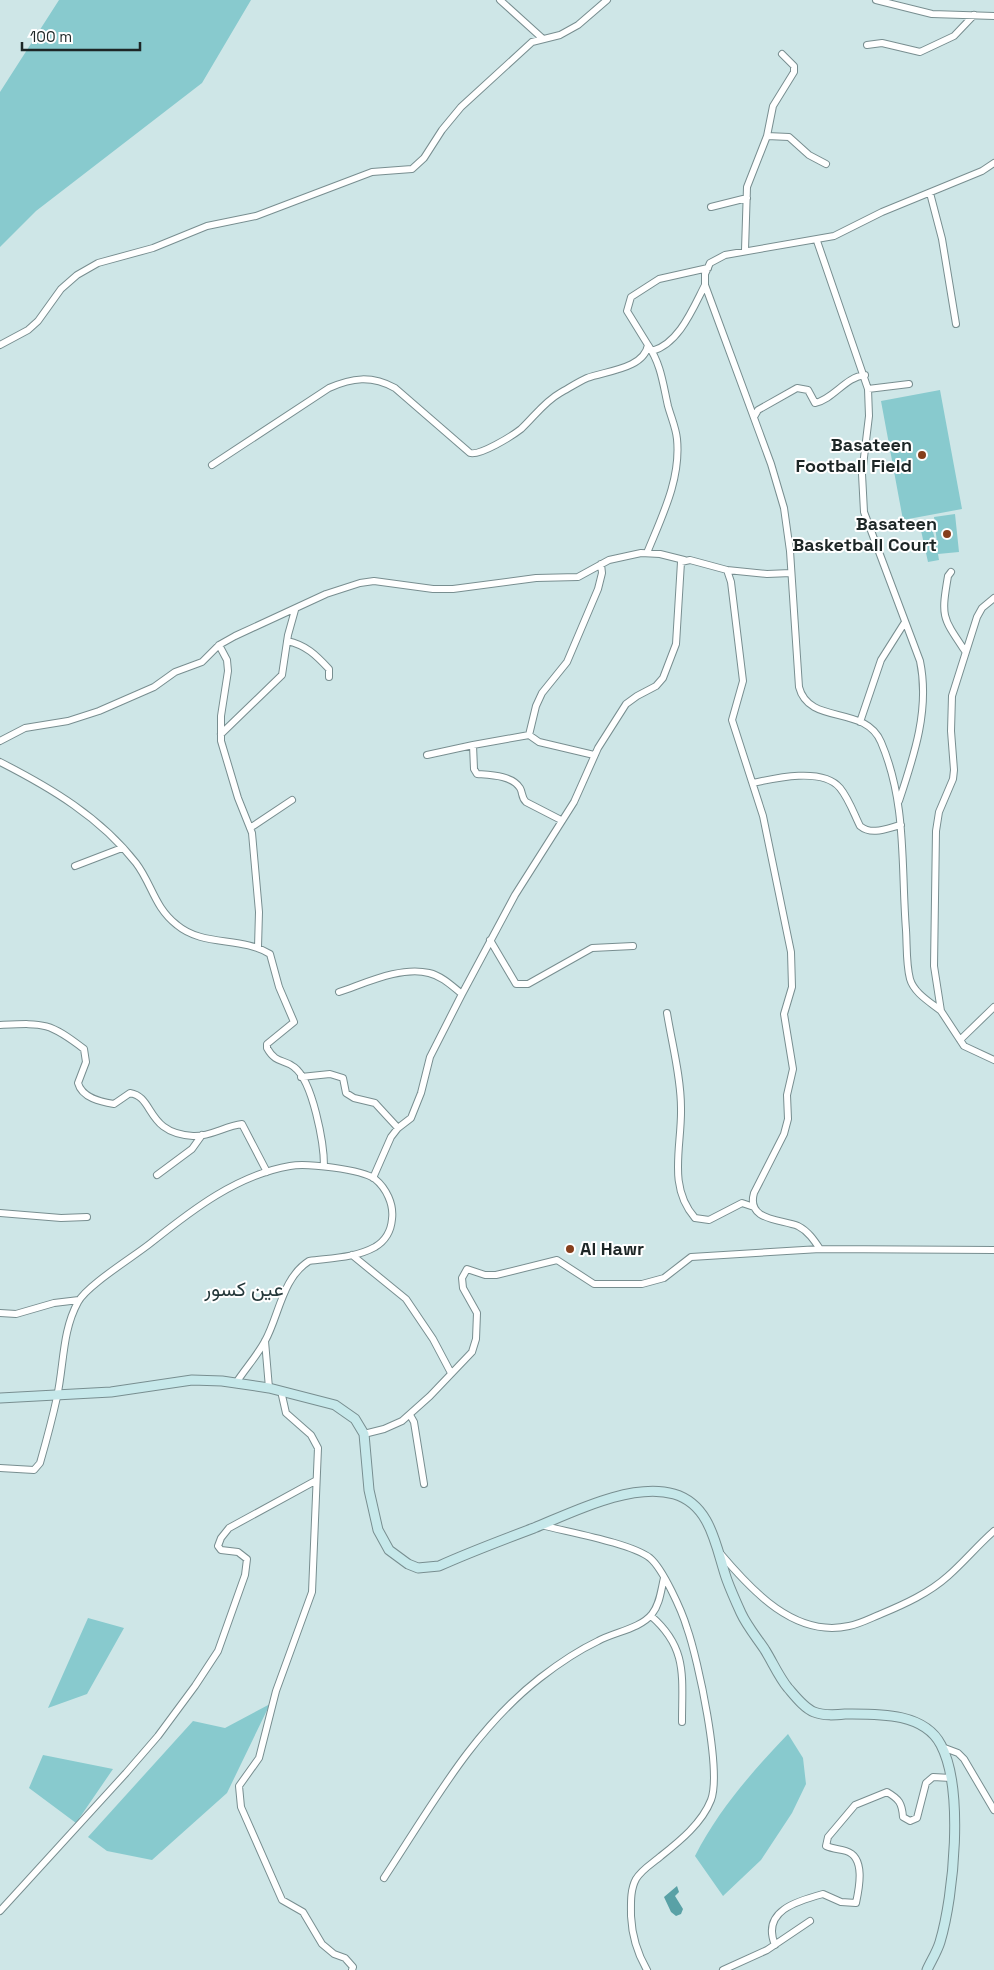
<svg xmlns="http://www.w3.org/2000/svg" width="994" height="1970" viewBox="0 0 994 1970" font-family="'Space Grotesk',Vazirmatn,sans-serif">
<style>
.green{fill:#88cace}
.water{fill:#59a1a6}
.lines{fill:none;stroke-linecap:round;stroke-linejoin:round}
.minor-casing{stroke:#788e90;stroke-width:8}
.secondary-casing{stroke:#788e90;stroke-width:11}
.minor{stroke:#fff;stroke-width:6}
.secondary{stroke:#c6e8ea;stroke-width:9}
.poi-dot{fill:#863f1c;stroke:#fff;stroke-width:2}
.labels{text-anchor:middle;stroke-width:4;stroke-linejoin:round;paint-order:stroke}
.poi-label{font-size:18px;font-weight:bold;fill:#1d2626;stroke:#fff;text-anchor:end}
.quarter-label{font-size:20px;fill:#25383a;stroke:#fff}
</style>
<rect width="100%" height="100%" fill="#cee6e7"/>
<!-- green -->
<path class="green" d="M59,0H251L202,83L36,211L0,247V92Z
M940,390L962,509L903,520L881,401Z
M955,514L959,552L938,554L939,560L928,562L920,526L931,524L938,551L934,517Z
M88,1618L124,1628L87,1694L48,1708Z
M270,1704L227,1793L152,1860L107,1851L88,1837L193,1721L225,1728Z
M788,1734L803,1758L806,1784L792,1813L761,1860L723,1896L695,1856C719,1809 752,1772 788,1734Z
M43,1755L113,1769L76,1823L29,1788Z"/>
<!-- water -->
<path class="water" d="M677,1886L679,1892L675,1896L683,1909L681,1914L676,1916L671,1912L664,1897Z"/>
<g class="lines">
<defs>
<path id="minor" d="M500,0L542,38
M876,0L932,14L994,16
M867,45L882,43L920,52L954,36L974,15
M767,136L789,137L809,155L826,164
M930,193L942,239L956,324
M711,207L747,198
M817,241L868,389L869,416L862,474L864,512L920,661C930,709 914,756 899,801
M745,250L747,187L767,136L773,106L794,72V66L782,54
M0,345L28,330L38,321L61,289L77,275L98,263L153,248L207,226L256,216L372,172L412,169L424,158L442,130L461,107L532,42L560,35L578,25L607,0
M652,351C679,344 693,308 705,285
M868,389L909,384
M754,417L758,410L797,388L808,390L815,403C834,399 845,377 865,375
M212,465L329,388C352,378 371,375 395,388L470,453C480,456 512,436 521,429C534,417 544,402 560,393C569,388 578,382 587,378C605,371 644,369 648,345L627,311L631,297L659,279L708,268
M647,553C662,516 681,479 677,439C676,428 671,417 668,406C663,384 661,364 648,345
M727,570L767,574L791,573
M951,572L948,576C941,617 942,617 965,651
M994,598L982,608L977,617L952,696L951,731L954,770L953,779L939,812L936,831L934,966L941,1011L964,1046L994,1060
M287,641C306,645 316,655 329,669V677
M219,645L227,660L228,671L221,716V741L238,798L252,833L259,912L258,947
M860,722L881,660L905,622
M221,734L282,675L288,635L295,610
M529,735L473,745L474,769L477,774C489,775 512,775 520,788C523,793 521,797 526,802L561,820
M0,741L25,728L68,721L99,711L154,687L175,672L202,662L219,645L235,636L326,594L360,583L374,581L433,589H453L536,578L578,577L609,560L641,553L660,554L684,560
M427,755L473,745
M594,755L539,742L529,735L536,706L542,693L567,662L598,589L602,573L601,564
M0,762C51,788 100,817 136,863C152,884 154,907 177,925C203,947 241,936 270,954L279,987L294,1022L267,1044V1048C276,1064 284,1059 294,1067C313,1081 324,1144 324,1166
M753,783C775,778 823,767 840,788C849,799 854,814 860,826C872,836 888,828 901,825
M250,828L292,800
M75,866L122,848
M490,940L516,984H528L592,948L633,946
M339,992C366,983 401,966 429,973C442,976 452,986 462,994
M941,1011C930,1002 914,993 910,979C906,964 907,945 906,930C901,865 907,803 881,742C865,704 809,726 799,687L790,551L784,508L771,464L705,285V274L710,263L725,255L834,236L882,212L982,171L994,163
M667,1013C672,1044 681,1077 681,1108C682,1146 667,1186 695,1218L709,1220L742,1203L754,1207
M0,1025C44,1023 49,1022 84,1049L86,1062L78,1083C82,1098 101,1102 114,1104L130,1093C155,1097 145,1133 193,1136C210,1137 225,1126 242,1124L267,1172
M960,1040L994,1007
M301,1077L330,1074L343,1078L346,1093L354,1098L375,1103L398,1128
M157,1175L192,1149L202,1135
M0,1213L61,1218L87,1217
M820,1249L994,1250
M352,1255L406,1299L433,1339L451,1373
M0,1313L16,1314L54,1303L79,1300
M265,1341L269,1388
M281,1391L286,1413L311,1435L318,1448L312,1592L276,1691L259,1758L239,1786L241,1807L282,1900L303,1912L322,1944L334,1954L345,1958L353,1967L352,1970
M410,1415L414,1422L424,1484
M364,1434L384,1429L402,1421L430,1396L472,1352L476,1339L477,1313L463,1288L462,1278L467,1269L485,1275H496L557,1260L594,1284H642L664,1278L691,1257L820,1249C814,1240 808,1231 798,1226C781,1219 746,1221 754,1193L784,1134L788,1119L787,1095L793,1069L784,1014L792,987L791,952L763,816L732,720L743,681L731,582L727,570L690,560L681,562L676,644L663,678L656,686L637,696L626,704L598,748L574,802L515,895L462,994L430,1057L421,1093L411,1118L398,1128L391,1137L373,1178
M0,1468L34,1470L40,1463C46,1442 52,1420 57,1397C64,1365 62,1331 78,1302C87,1285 135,1256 152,1242C192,1210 237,1175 290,1166C306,1163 361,1169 375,1179C386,1188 394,1204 392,1219C391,1231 385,1241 375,1247C355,1258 331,1258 309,1261C282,1278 279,1316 265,1341C257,1356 245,1369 236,1383
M541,1525C567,1532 631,1543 650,1558C663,1569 682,1611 687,1628C698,1659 722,1771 711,1800C702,1823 680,1841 661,1856C653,1863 642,1869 636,1879C630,1890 631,1904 631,1916C632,1936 637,1953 647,1970
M720,1553C752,1591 795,1638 849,1626C860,1624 871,1618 881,1614C905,1604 929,1593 948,1576C964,1562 978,1545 994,1531
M651,1616C688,1648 682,1677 682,1722
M942,1747L958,1753L964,1759L994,1810
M384,1878C431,1807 472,1731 540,1678C558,1664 577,1651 598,1641C614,1632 640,1629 652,1614C660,1604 661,1590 664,1578
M0,1911L126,1773L158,1736L195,1686L218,1651L245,1575L247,1559L238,1552L221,1550L218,1546L221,1538L229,1528L315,1481
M775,1945C761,1911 797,1901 823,1894L841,1902L856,1903C859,1889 866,1857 846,1851C839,1849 833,1849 826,1846L828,1837L855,1805L887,1792C899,1799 902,1803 903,1817L910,1821L917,1818L926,1783L933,1777L951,1778
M723,1970L767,1950L810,1921"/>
<path id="secondary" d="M0,1398L111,1392L192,1380L222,1381L269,1388L335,1405L355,1419L364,1434L369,1490L378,1530L389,1550L408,1564L418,1568L439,1566C470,1552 502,1540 534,1528C573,1512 632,1482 674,1494C712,1505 716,1549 727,1580C731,1591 736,1602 741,1613C747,1626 757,1638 765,1650C773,1663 779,1677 788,1688C795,1696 804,1708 814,1712C824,1716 835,1715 845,1714C877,1714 924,1712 941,1745C964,1789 954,1895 940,1942C937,1952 931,1961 927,1970"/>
</defs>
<!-- minor casing -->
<use href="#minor" class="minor-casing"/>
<!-- secondary casing -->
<use href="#secondary" class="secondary-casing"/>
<!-- minor -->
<use href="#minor" class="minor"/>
<!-- secondary -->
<use href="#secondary" class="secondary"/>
</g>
<!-- markers -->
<g class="poi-dot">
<circle cx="922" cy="455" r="5"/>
<circle cx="947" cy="534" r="5"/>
<circle cx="570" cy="1249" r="5"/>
</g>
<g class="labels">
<!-- poi labels -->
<g class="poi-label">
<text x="912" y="451">Basateen<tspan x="912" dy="21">Football Field</tspan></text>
<text x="937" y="530">Basateen<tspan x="937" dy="21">Basketball Court</tspan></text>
<text x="580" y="1255" text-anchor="start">Al Hawr</text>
</g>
<!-- quarter labels -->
<g class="quarter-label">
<text x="244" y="1296">عين كسور</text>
</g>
</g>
<!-- scale -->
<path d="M22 42v8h118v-8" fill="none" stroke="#1d2626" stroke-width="2.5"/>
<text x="30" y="42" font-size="15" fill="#1d2626" stroke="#ffffff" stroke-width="4" paint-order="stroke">100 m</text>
</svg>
